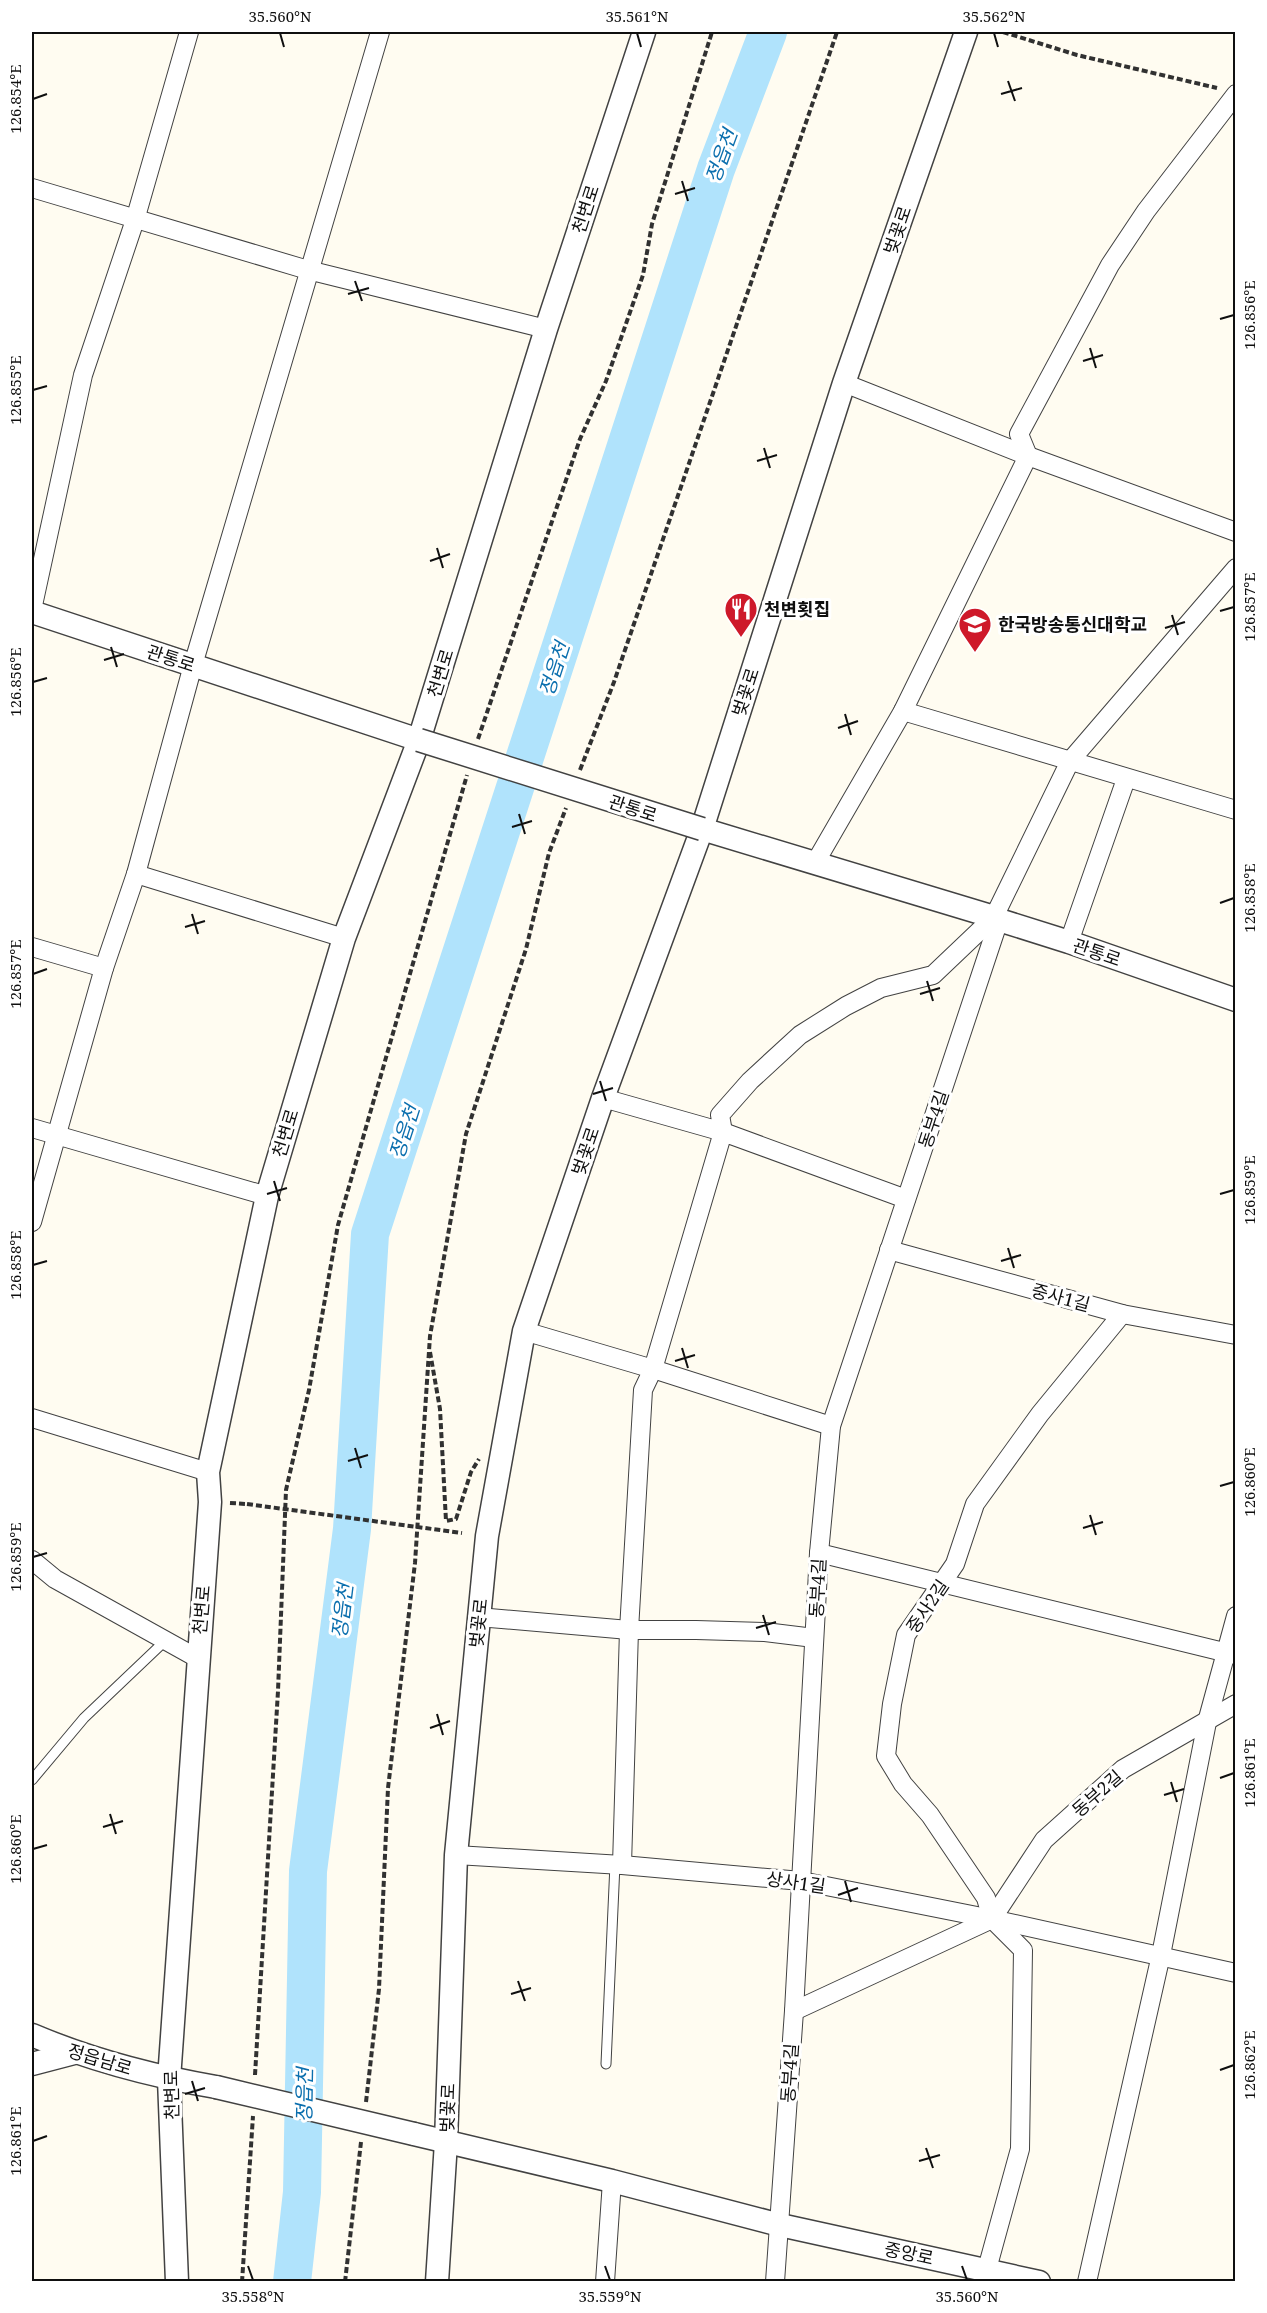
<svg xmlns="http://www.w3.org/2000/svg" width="1267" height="2313" font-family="'Noto Serif','Noto Sans KR',serif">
  <rect width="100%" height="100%" fill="#fffcf1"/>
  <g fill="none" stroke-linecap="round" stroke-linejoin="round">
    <path stroke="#b0e3fc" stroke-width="38" d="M292 2282 302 2192 308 1871 352 1529 370 1234 716 169 768 32"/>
    <defs>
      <g id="service">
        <path d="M32 1780 84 1718 166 1640"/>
        <path d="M606 2064 615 1864"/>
      </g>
      <g id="minor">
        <path d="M32 188 308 270 546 329"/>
        <path d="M844 383 1028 456 1236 532"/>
        <path d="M32 610 83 375 135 220 189 32"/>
        <path d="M903 711 1236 810"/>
        <path d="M815 863 903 711 1028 456 1019 434 1110 265 1146 211 1236 94"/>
        <path d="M136 874 344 938"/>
        <path d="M1069 942 1126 779"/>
        <path d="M32 947 104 968"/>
        <path d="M603 1098 723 1132 720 1115 750 1081 800 1035 846 1006 881 988 933 975 994 917 1070 761 1236 568"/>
        <path d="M32 1128 267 1196"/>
        <path d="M32 1222 104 968 136 874 193 665 380 32"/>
        <path d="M889 1250 1122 1314 1236 1335"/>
        <path d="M524 1331 653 1369 831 1426"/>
        <path d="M32 1418 208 1472"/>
        <path d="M819 1553 1236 1655"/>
        <path d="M32 1560 55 1579 197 1658"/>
        <path d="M478 1617 629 1630H696L765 1632 814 1638"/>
        <path d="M456 1855 622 1865 801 1881 992 1919 1236 1973"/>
        <path d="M622 1865 629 1630 643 1390 653 1369 723 1132 906 1199"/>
        <path d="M992 1919 1044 1840 1123 1769 1236 1704"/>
        <path d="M794 2011 992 1919"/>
        <path d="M987 2269 1020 2149 1023 1950 992 1919 986 1898 930 1815 903 1784 886 1756 892 1704 906 1635 955 1564 975 1504 1040 1414 1122 1314"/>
        <path d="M605 2282 612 2181"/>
        <path d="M775 2282 794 2011 819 1553 831 1426 999 920"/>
        <path d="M1087 2282 1161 1955 1207 1722 1236 1616"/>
      </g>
      <g id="tertiary">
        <path d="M32 612 419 740"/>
        <path d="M702 829 994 917 999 920 1069 942 1236 1000"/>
        <path d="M32 2035C91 2060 152 2076 216 2087"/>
        <path d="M32 2064 74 2053"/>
        <path d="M414 2134 612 2181 780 2225 1039 2282"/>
        <path d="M177 2282 169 2079 210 1502 208 1472 267 1196 344 938 419 740 546 329 644 32"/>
        <path d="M437 2282 446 2142 456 1855 487 1536 524 1331 603 1098 702 829 844 383 966 32"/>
      </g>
    </defs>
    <use href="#service" stroke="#424242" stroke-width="11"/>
    <use href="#minor" stroke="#424242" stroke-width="20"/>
    <use href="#tertiary" stroke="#424242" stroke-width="25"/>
    <g stroke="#313131" stroke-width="4" stroke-dasharray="6 3" stroke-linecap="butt">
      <path d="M1003 32 1077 55 1217 88"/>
      <path d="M478 739 580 439 606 381 643 275 652 224 712 32"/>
      <path d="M580 770 614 682 837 32"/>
      <path d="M430 1352 440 1409 446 1521 456 1519 471 1472 479 1459"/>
      <path d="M230 1503 247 1504"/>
      <path d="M255 2075 278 1691 286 1490 309 1390 338 1225 467 775"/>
      <path d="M366 2102 379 1989 388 1788 415 1563 430 1336 466 1134 526 949 549 853 566 808"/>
      <path d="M242 2282 253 2116"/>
      <path d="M345 2282 361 2142"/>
    </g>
    <use href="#service" stroke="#fff" stroke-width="9"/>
    <use href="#minor" stroke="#fff" stroke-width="18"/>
    <use href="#tertiary" stroke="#fff" stroke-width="22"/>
    <defs>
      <g id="tertiary-bridge">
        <path d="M419 740 702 829"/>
        <path d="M216 2087 414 2134"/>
      </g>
    </defs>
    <use href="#tertiary-bridge" stroke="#424242" stroke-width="25" stroke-linecap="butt"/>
    <path stroke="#313131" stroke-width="4" stroke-dasharray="6 3" stroke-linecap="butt" d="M247 1504 462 1533"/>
    <use href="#tertiary-bridge" stroke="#fff" stroke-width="22"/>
  </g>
  <path fill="none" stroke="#0f0f0f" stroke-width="2" d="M280 33 284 47M637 33 641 47M994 33 998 47M1008 81 1015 101M1001 94 1022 88M33 99 47 94M682 181 688 201M675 194 695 188M355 281 362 301M348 294 369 288M1220 319 1234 315M1090 348 1096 368M1083 361 1103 355M33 390 47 386M764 448 770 468M757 461 777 455M437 548 443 568M430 561 450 554M1220 611 1234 607M1172 615 1178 635M1165 628 1185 622M111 647 117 667M104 660 124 654M33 682 47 678M845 714 851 735M838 728 858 721M519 814 525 834M512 827 532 821M1220 903 1234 898M192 914 198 934M185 927 205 921M33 974 47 969M927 981 933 1001M920 994 940 988M600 1081 606 1101M593 1094 613 1088M274 1181 280 1201M267 1194 287 1188M1220 1194 1234 1190M1008 1248 1014 1268M1001 1261 1021 1255M33 1265 47 1261M682 1348 688 1368M675 1361 695 1355M355 1448 361 1468M348 1461 368 1455M1220 1486 1234 1482M1090 1515 1096 1535M1083 1528 1103 1522M33 1557 47 1553M763 1615 769 1635M756 1628 776 1622M437 1714 443 1735M430 1728 450 1721M1220 1778 1234 1773M1171 1782 1177 1802M1164 1795 1184 1789M110 1814 116 1834M103 1827 123 1821M33 1849 47 1845M845 1881 851 1902M838 1895 858 1888M518 1981 525 2001M511 1994 531 1988M1220 2070 1234 2065M192 2081 198 2101M185 2094 205 2088M33 2141 47 2136M926 2148 933 2168M919 2161 940 2155M248 2266 253 2280M605 2266 610 2280M962 2266 967 2280"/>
  <defs>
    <symbol id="restaurant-pin" viewBox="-11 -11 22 30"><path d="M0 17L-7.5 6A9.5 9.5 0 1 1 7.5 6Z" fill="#ce192a" stroke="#fff"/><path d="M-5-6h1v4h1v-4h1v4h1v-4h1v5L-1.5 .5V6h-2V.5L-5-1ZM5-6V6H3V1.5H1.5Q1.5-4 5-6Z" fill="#fff"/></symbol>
    <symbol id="university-pin" viewBox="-11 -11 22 30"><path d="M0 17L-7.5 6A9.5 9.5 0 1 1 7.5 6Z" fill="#ce192a" stroke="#fff"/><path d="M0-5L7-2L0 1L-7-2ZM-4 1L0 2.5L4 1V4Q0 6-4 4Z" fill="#fff"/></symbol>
  </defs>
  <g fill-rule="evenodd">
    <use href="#restaurant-pin" x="722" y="590" width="38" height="52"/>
    <use href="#university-pin" x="956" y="605" width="38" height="52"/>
  </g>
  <g text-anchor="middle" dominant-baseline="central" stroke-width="6" stroke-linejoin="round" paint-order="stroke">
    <g font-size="18" fill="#0f0f0f" stroke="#fff">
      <text transform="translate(585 209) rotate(-72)">천변로</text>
      <text transform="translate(897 230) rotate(-71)">벚꽃로</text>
      <text transform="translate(171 658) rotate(18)">관통로</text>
      <text transform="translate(440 673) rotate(-73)">천변로</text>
      <text transform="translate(745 692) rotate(-72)">벚꽃로</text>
      <text transform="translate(633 808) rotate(18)">관통로</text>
      <text transform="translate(1097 952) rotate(19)">관통로</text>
      <text transform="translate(933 1119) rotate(-72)">동부4길</text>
      <text transform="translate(285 1133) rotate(-73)">천변로</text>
      <text transform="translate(585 1151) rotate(-71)">벚꽃로</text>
      <text transform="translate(1061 1297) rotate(15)">중사1길</text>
      <text transform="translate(817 1588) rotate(-87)">동부4길</text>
      <text transform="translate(927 1606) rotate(-56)">중사2길</text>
      <text transform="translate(201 1610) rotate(-85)">천변로</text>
      <text transform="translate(478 1623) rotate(-84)">벚꽃로</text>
      <text transform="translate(1097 1793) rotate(-41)">동부2길</text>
      <text transform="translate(796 1882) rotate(8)">상사1길</text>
      <text transform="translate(100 2059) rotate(17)">정읍남로</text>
      <text transform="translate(789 2073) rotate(-86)">동부4길</text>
      <text transform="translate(171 2095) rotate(-91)">천변로</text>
      <text transform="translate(447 2108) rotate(-88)">벚꽃로</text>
      <text transform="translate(909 2253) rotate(12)">중앙로</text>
    </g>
    <g font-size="18" font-weight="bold" fill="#0f0f0f" stroke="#fff" text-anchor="start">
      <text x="764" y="609">천변횟집</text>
      <text x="998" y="624">한국방송통신대학교</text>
    </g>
    <g font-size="20" font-style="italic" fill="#0b6fae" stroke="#fff">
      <text transform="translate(721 156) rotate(-70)">정읍천</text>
      <text transform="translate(554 669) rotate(-72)">정읍천</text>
      <text transform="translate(404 1132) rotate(-72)">정읍천</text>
      <text transform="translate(342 1611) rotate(-83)">정읍천</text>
      <text transform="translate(304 2095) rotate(-89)">정읍천</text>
    </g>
  </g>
  <rect width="1267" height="2313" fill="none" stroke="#ffffff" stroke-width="66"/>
  <rect x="33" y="33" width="1201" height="2247" fill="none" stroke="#0f0f0f" stroke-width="2"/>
  <g font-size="15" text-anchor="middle" fill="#0f0f0f">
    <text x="280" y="22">35.560°N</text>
    <text x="637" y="22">35.561°N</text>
    <text x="994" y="22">35.562°N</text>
    <text transform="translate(16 99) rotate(-90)" y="5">126.854°E</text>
    <text transform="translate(1250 315) rotate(-90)" y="5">126.856°E</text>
    <text transform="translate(16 390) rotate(-90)" y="5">126.855°E</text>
    <text transform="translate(1250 607) rotate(-90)" y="5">126.857°E</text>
    <text transform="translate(16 682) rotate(-90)" y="5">126.856°E</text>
    <text transform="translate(1250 898) rotate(-90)" y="5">126.858°E</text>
    <text transform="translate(16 974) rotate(-90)" y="5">126.857°E</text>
    <text transform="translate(1250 1190) rotate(-90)" y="5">126.859°E</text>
    <text transform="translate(16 1265) rotate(-90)" y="5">126.858°E</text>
    <text transform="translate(1250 1482) rotate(-90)" y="5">126.860°E</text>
    <text transform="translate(16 1557) rotate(-90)" y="5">126.859°E</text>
    <text transform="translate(1250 1773) rotate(-90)" y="5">126.861°E</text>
    <text transform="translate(16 1849) rotate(-90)" y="5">126.860°E</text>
    <text transform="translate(1250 2065) rotate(-90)" y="5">126.862°E</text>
    <text transform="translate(16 2141) rotate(-90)" y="5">126.861°E</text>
    <text x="253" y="2302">35.558°N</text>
    <text x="610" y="2302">35.559°N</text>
    <text x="967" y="2302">35.560°N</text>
  </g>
</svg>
